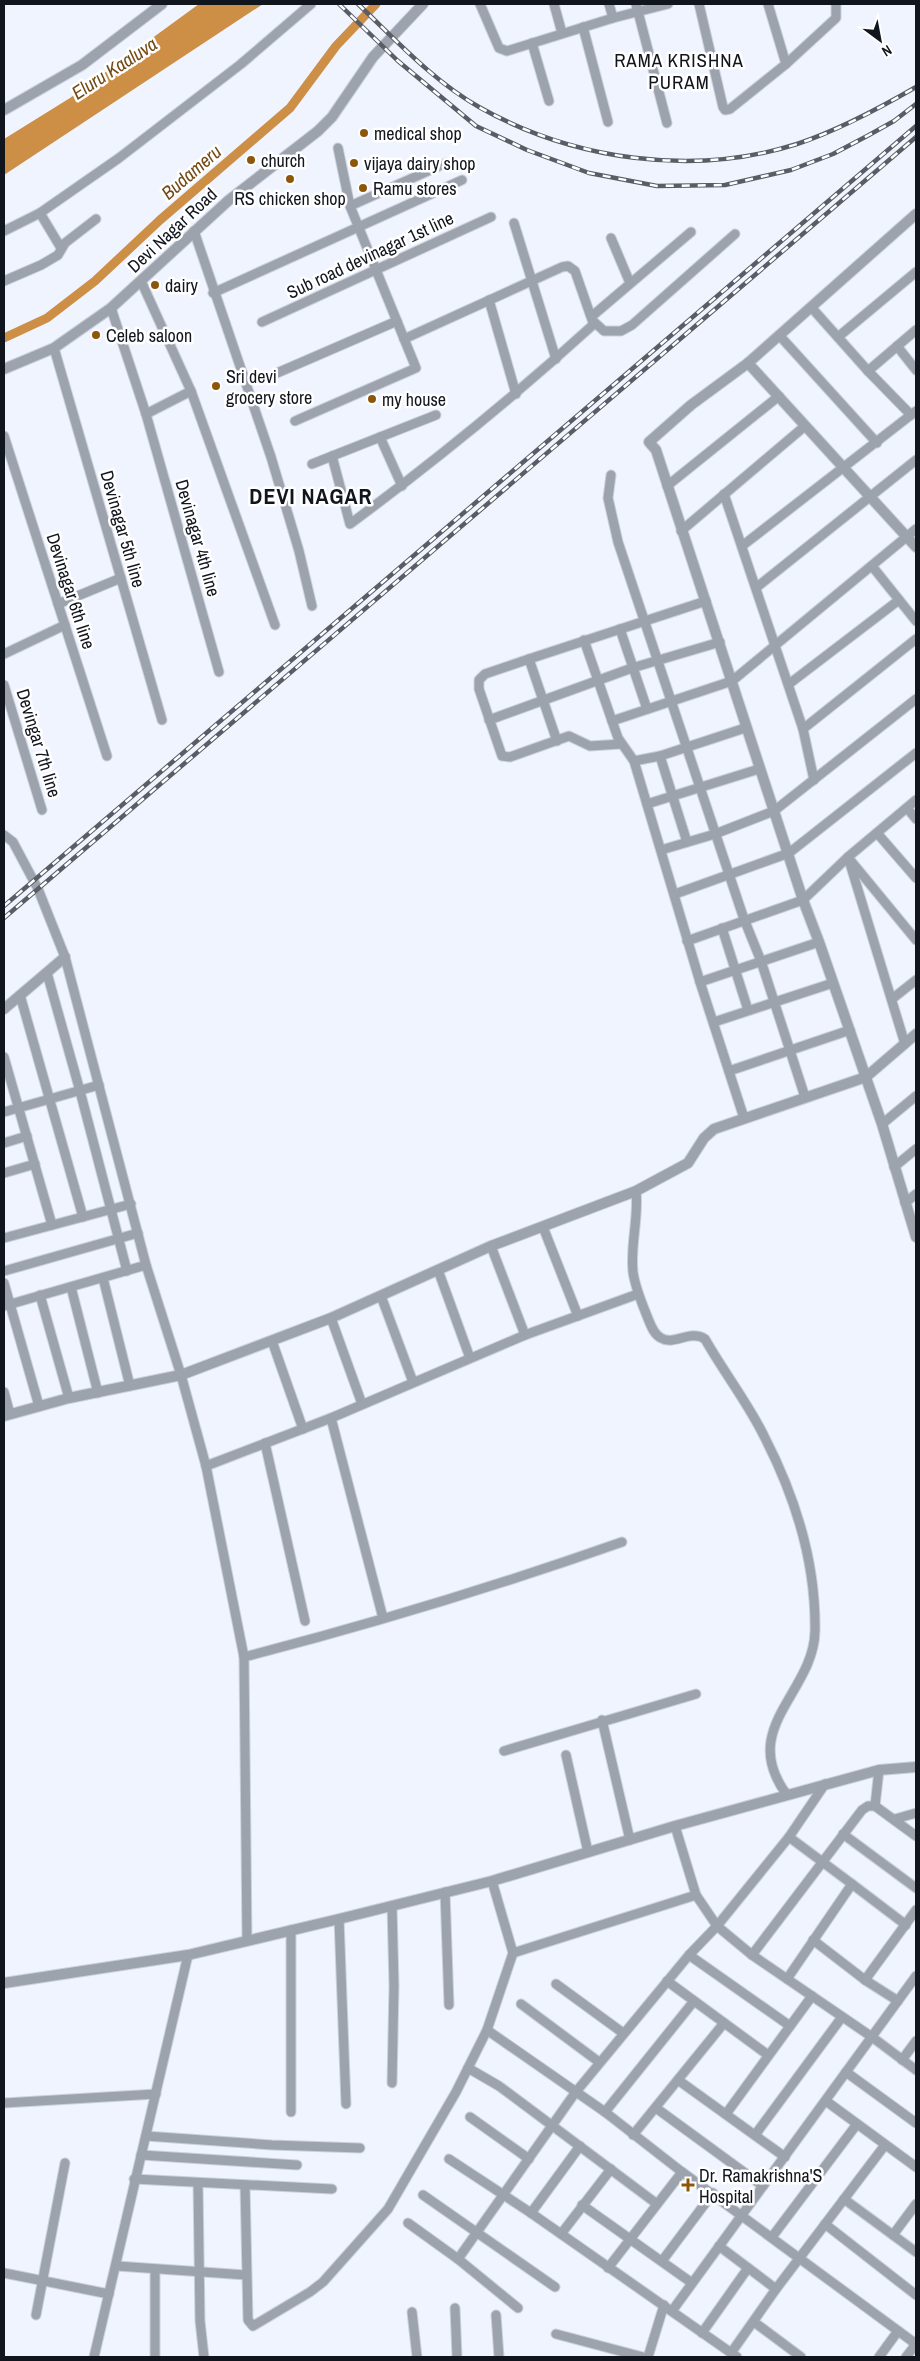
<svg xmlns="http://www.w3.org/2000/svg" width="920" height="2361" font-family="'Archivo Narrow',sans-serif">
  <rect width="100%" height="100%" fill="#eff4ff"/>
  <path fill="#cd8e46" d="M199 4H263L4 175V139L70 98Z"/>
  <g fill="none" stroke-linecap="round" stroke-linejoin="round">
    <path stroke="#cd8e46" stroke-width="9" d="M4 338 47 318 95 281 160 220 290 108 336 46 376 4"/>
    <defs>
      <g id="minor">
        <path d="M480 4 499 48 507 51 613 18 668 4"/>
        <path d="M554 4 562 33"/>
        <path d="M609 4 613 18"/>
        <path d="M636 4 667 123"/>
        <path d="M699 4 723 107 725 110 730 109 786 64 836 18V4"/>
        <path d="M768 4 786 64"/>
        <path d="M583 27 608 122"/>
        <path d="M532 43 549 101"/>
        <path d="M350 206 446 163"/>
        <path d="M40 213 61 248"/>
        <path d="M514 223 556 359"/>
        <path d="M4 231 40 213 119 158 241 64 311 4"/>
        <path d="M194 231 271 457 299 551 312 606"/>
        <path d="M611 238 630 283"/>
        <path d="M4 281 41 265 58 255 65 243 96 219"/>
        <path d="M141 281 191 391 275 625"/>
        <path d="M213 293 462 180"/>
        <path d="M489 300 516 394"/>
        <path d="M811 307 868 371 916 330"/>
        <path d="M111 308 146 414 191 391"/>
        <path d="M592 320 604 331H621L632 325 735 234"/>
        <path d="M262 322 491 217"/>
        <path d="M779 335 877 443"/>
        <path d="M838 337 916 272"/>
        <path d="M404 339 562 267 568 266 575 271 591 317 691 232"/>
        <path d="M897 346 916 370"/>
        <path d="M54 348 162 720"/>
        <path d="M868 371 911 415"/>
        <path d="M277 373 397 321"/>
        <path d="M146 414 219 672"/>
        <path d="M295 421 416 368 350 206 338 148"/>
        <path d="M4 436 107 756"/>
        <path d="M380 437 402 486"/>
        <path d="M332 456 350 524C435 461 516 395 594 324"/>
        <path d="M312 464 436 415"/>
        <path d="M611 475 608 498 618 542 744 919 761 961 805 1097"/>
        <path d="M667 486 779 396"/>
        <path d="M724 494 803 729"/>
        <path d="M681 531 805 426"/>
        <path d="M742 546 916 411"/>
        <path d="M872 566 916 621"/>
        <path d="M757 587 916 460"/>
        <path d="M58 604 121 578"/>
        <path d="M620 629 647 709"/>
        <path d="M584 640 618 738 634 761 700 982 744 1118"/>
        <path d="M4 654 65 625"/>
        <path d="M529 659 557 741"/>
        <path d="M789 684 899 600"/>
        <path d="M4 685 42 810"/>
        <path d="M489 720 632 668 720 642"/>
        <path d="M612 721 732 681 916 529"/>
        <path d="M621 744 590 746 569 736 510 757 502 756 479 689V680L485 674 529 659 706 601"/>
        <path d="M660 756 687 842"/>
        <path d="M634 761 660 756 745 728"/>
        <path d="M814 780 803 729 916 639"/>
        <path d="M647 804 759 769"/>
        <path d="M907 808 916 819"/>
        <path d="M877 833 916 878"/>
        <path d="M4 835 13 842 38 889 65 957 146 1265 181 1375 206 1466 244 1657 247 1940"/>
        <path d="M661 850 715 834 774 811 916 699"/>
        <path d="M848 857 905 1044"/>
        <path d="M851 861 916 940"/>
        <path d="M675 894 789 853 916 753"/>
        <path d="M722 928 748 1010"/>
        <path d="M687 941 803 900 848 857 916 800"/>
        <path d="M47 973 80 1091 127 1271"/>
        <path d="M700 982 819 942"/>
        <path d="M20 995 83 1217"/>
        <path d="M892 999 916 980"/>
        <path d="M714 1022 833 983"/>
        <path d="M4 1057 52 1225"/>
        <path d="M729 1071 850 1030"/>
        <path d="M4 1112 99 1085"/>
        <path d="M882 1124 916 1096"/>
        <path d="M4 1143 27 1136"/>
        <path d="M894 1167 916 1149"/>
        <path d="M4 1173 35 1164"/>
        <path d="M636 1191C639 1218 630 1245 633 1272 635 1287 641 1301 647 1316 650 1323 653 1334 661 1338 674 1346 690 1329 705 1339 723 1371 748 1403 764 1436 795 1496 816 1563 815 1631 814 1693 737 1728 787 1795"/>
        <path d="M905 1203 916 1194"/>
        <path d="M543 1227 578 1316"/>
        <path d="M4 1238 131 1204"/>
        <path d="M491 1246 525 1335"/>
        <path d="M438 1270 470 1358"/>
        <path d="M4 1271 138 1233"/>
        <path d="M103 1278 130 1386"/>
        <path d="M4 1283 39 1406"/>
        <path d="M71 1287 98 1393"/>
        <path d="M40 1295 69 1398"/>
        <path d="M381 1296 413 1382"/>
        <path d="M4 1306 146 1265"/>
        <path d="M331 1318 362 1404"/>
        <path d="M272 1341 303 1429"/>
        <path d="M4 1392 10 1414"/>
        <path d="M331 1418 383 1618"/>
        <path d="M265 1443 305 1621"/>
        <path d="M206 1466 331 1418 525 1335 638 1294"/>
        <path d="M244 1657C372 1624 497 1586 622 1542"/>
        <path d="M602 1720 630 1840"/>
        <path d="M504 1751 696 1694"/>
        <path d="M566 1755 588 1852"/>
        <path d="M875 1806 879 1770"/>
        <path d="M895 1819 916 1813"/>
        <path d="M675 1826 696 1895 717 1926 752 1955 872 2037 916 2070"/>
        <path d="M843 1834 916 1888"/>
        <path d="M852 1884 906 1925"/>
        <path d="M445 1892 449 2005"/>
        <path d="M339 1919 346 2104"/>
        <path d="M291 1930V2112"/>
        <path d="M813 1940 865 1980 898 2001"/>
        <path d="M513 1953 696 1895"/>
        <path d="M689 1955 790 2026"/>
        <path d="M752 1955 862 1810 868 1806H875L916 1836"/>
        <path d="M787 1979 852 1884 789 1837"/>
        <path d="M865 1980 916 1910"/>
        <path d="M667 1981 768 2055"/>
        <path d="M556 1984 623 2033"/>
        <path d="M521 2004 599 2062"/>
        <path d="M487 2030 605 2112 682 2172 916 2344"/>
        <path d="M902 2060 916 2041"/>
        <path d="M468 2068 499 2086 657 2204"/>
        <path d="M846 2072 916 2123"/>
        <path d="M678 2080 785 2157"/>
        <path d="M392 2083 394 1986 392 1906"/>
        <path d="M826 2101 916 2167"/>
        <path d="M4 2103 156 2094"/>
        <path d="M656 2108 763 2186"/>
        <path d="M605 2112 694 2001"/>
        <path d="M726 2114 812 1996"/>
        <path d="M470 2117 529 2159"/>
        <path d="M633 2135 724 2023"/>
        <path d="M755 2135 842 2017"/>
        <path d="M146 2136 272 2145 360 2148"/>
        <path d="M141 2155 297 2165"/>
        <path d="M449 2159 531 2213 737 2357"/>
        <path d="M134 2179 332 2189"/>
        <path d="M198 2183 200 2321 204 2357"/>
        <path d="M245 2185 248 2320 253 2326 310 2292 323 2282 388 2209 456 2092 487 2030 513 1953 492 1881"/>
        <path d="M423 2195 555 2287"/>
        <path d="M844 2199 916 2252"/>
        <path d="M582 2205 692 2283"/>
        <path d="M531 2213 580 2146"/>
        <path d="M408 2223 458 2259 518 2308"/>
        <path d="M825 2224 916 2295"/>
        <path d="M561 2234 611 2169"/>
        <path d="M893 2235 916 2204"/>
        <path d="M772 2237 857 2124"/>
        <path d="M719 2246 776 2289"/>
        <path d="M458 2259 575 2093 689 1955 717 1926 789 1837 825 1784"/>
        <path d="M662 2261 713 2193"/>
        <path d="M117 2266 246 2275"/>
        <path d="M608 2268 682 2172"/>
        <path d="M155 2270V2357"/>
        <path d="M4 2273 109 2294"/>
        <path d="M455 2308 457 2357"/>
        <path d="M672 2311 916 1976"/>
        <path d="M412 2312 417 2357"/>
        <path d="M36 2315 65 2163"/>
        <path d="M496 2315 499 2357"/>
        <path d="M754 2322 801 2357"/>
        <path d="M702 2333 748 2268"/>
        <path d="M556 2334 643 2357"/>
        <path d="M731 2353 776 2289 885 2145"/>
        <path d="M94 2357 188 1955"/>
        <path d="M648 2357 664 2305"/>
        <path d="M879 2357 898 2331"/>
        <path d="M906 2357 916 2344"/>
      </g>
      <g id="tertiary">
        <path d="M4 110 82 65 162 4"/>
        <path d="M916 214 748 363 691 405 649 442 656 450 803 900 819 942 882 1124 916 1237"/>
        <path d="M748 363 916 547"/>
        <path d="M4 369 54 348 111 308 229 200 318 131 332 117 373 57 423 4"/>
        <path d="M4 1009 65 957"/>
        <path d="M4 1416 69 1398 181 1375 331 1318 491 1246 636 1191 688 1163 704 1138 714 1129 866 1077 916 1034"/>
        <path d="M4 1983 188 1955 339 1919 492 1881 675 1826 879 1770 916 1767"/>
      </g>
    </defs>
    <use href="#minor" stroke="#cbd0db" stroke-width="11"/>
    <use href="#tertiary" stroke="#cbd0db" stroke-width="12"/>
    <use href="#minor" stroke="#9da3ad" stroke-width="9"/>
    <use href="#tertiary" stroke="#9da3ad" stroke-width="10"/>
    <defs>
      <g id="rail">
        <path d="M339 4 398 61 476 126 527 150 589 173 657 186 725 185 791 170 833 154 869 135 894 121 916 104"/>
        <path d="M358 4C396 40 433 81 479 107 573 160 693 177 797 144 839 130 878 109 916 87"/>
        <path d="M4 906 916 126"/>
        <path d="M4 918 916 137"/>
      </g>
    </defs>
    <use href="#rail" stroke="#595d66" stroke-width="4.5"/>
    <use href="#rail" stroke="#fff" stroke-width="2.5" stroke-dasharray="8" stroke-linecap="butt"/>
  </g>
  <g fill="#8c5708" stroke="#fff" stroke-width="2">
    <circle cx="364" cy="133" r="5"/>
    <circle cx="251" cy="160" r="5"/>
    <circle cx="354" cy="163" r="5"/>
    <circle cx="290" cy="179" r="5"/>
    <circle cx="363" cy="188" r="5"/>
    <circle cx="155" cy="285" r="5"/>
    <circle cx="96" cy="335" r="5"/>
    <circle cx="216" cy="386" r="5"/>
    <circle cx="372" cy="399" r="5"/>
    <path d="M685.5 2177.5h5v5h5v5h-5v5h-5v-5h-5v-5h5z"/>
  </g>
  <g text-anchor="middle" dominant-baseline="central" stroke-width="5" stroke-linejoin="round" paint-order="stroke">
    <g font-size="18" fill="#11151d" stroke="#fff" text-anchor="start">
      <text x="374" y="133">medical shop</text>
      <text x="261" y="160">church</text>
      <text x="364" y="163">vijaya dairy shop</text>
      <text x="373" y="188">Ramu stores</text>
      <text x="290" y="198" text-anchor="middle">RS chicken shop</text>
      <text x="165" y="285">dairy</text>
      <text x="106" y="335">Celeb saloon</text>
      <text x="226" y="376">Sri devi<tspan x="226" dy="21">grocery store</tspan></text>
      <text x="382" y="399">my house</text>
      <text x="699" y="2175">Dr. Ramakrishna'S<tspan x="699" dy="21">Hospital</tspan></text>
    </g>
    <g font-size="18" fill="#11151d" stroke="#fff">
      <text transform="translate(172 230) rotate(-43)">Devi Nagar Road</text>
      <text transform="translate(370 255) rotate(-25)">Sub road devinagar 1st line</text>
      <text transform="translate(123 529) rotate(74)">Devinagar 5th line</text>
      <text transform="translate(198 538) rotate(74)">Devinagar 4th line</text>
      <text transform="translate(71 591) rotate(72)">Devinagar 6th line</text>
      <text transform="translate(39 743) rotate(73)">Devingar 7th line</text>
    </g>
    <g font-size="19" letter-spacing="1" fill="#11151d" stroke="#fff">
      <text x="679" y="60">RAMA KRISHNA<tspan x="679" dy="22">PURAM</tspan></text>
    </g>
    <g font-size="19" font-style="italic" fill="#744a14" stroke="#fff">
      <text transform="translate(114 68) rotate(-33)">Eluru Kaaluva</text>
      <text transform="translate(191 172) rotate(-41)">Budameru</text>
    </g>
    <g font-size="22" font-weight="bold" letter-spacing="1" fill="#11151d" stroke="#fff">
      <text x="311" y="496">DEVI NAGAR</text>
    </g>
  </g>
  <rect width="920" height="2361" fill="none" stroke="#11151d" stroke-width="10"/>
  <g transform="translate(880 40) rotate(148)" stroke="#ffffff" stroke-width="4" paint-order="stroke">
  <path d="M0-4L9 19L0 12L-9 19Z" fill="#11151d"/>
  <text y="-8" font-size="14" font-weight="bold" text-anchor="middle" fill="#11151d">N</text>
  </g>
</svg>
